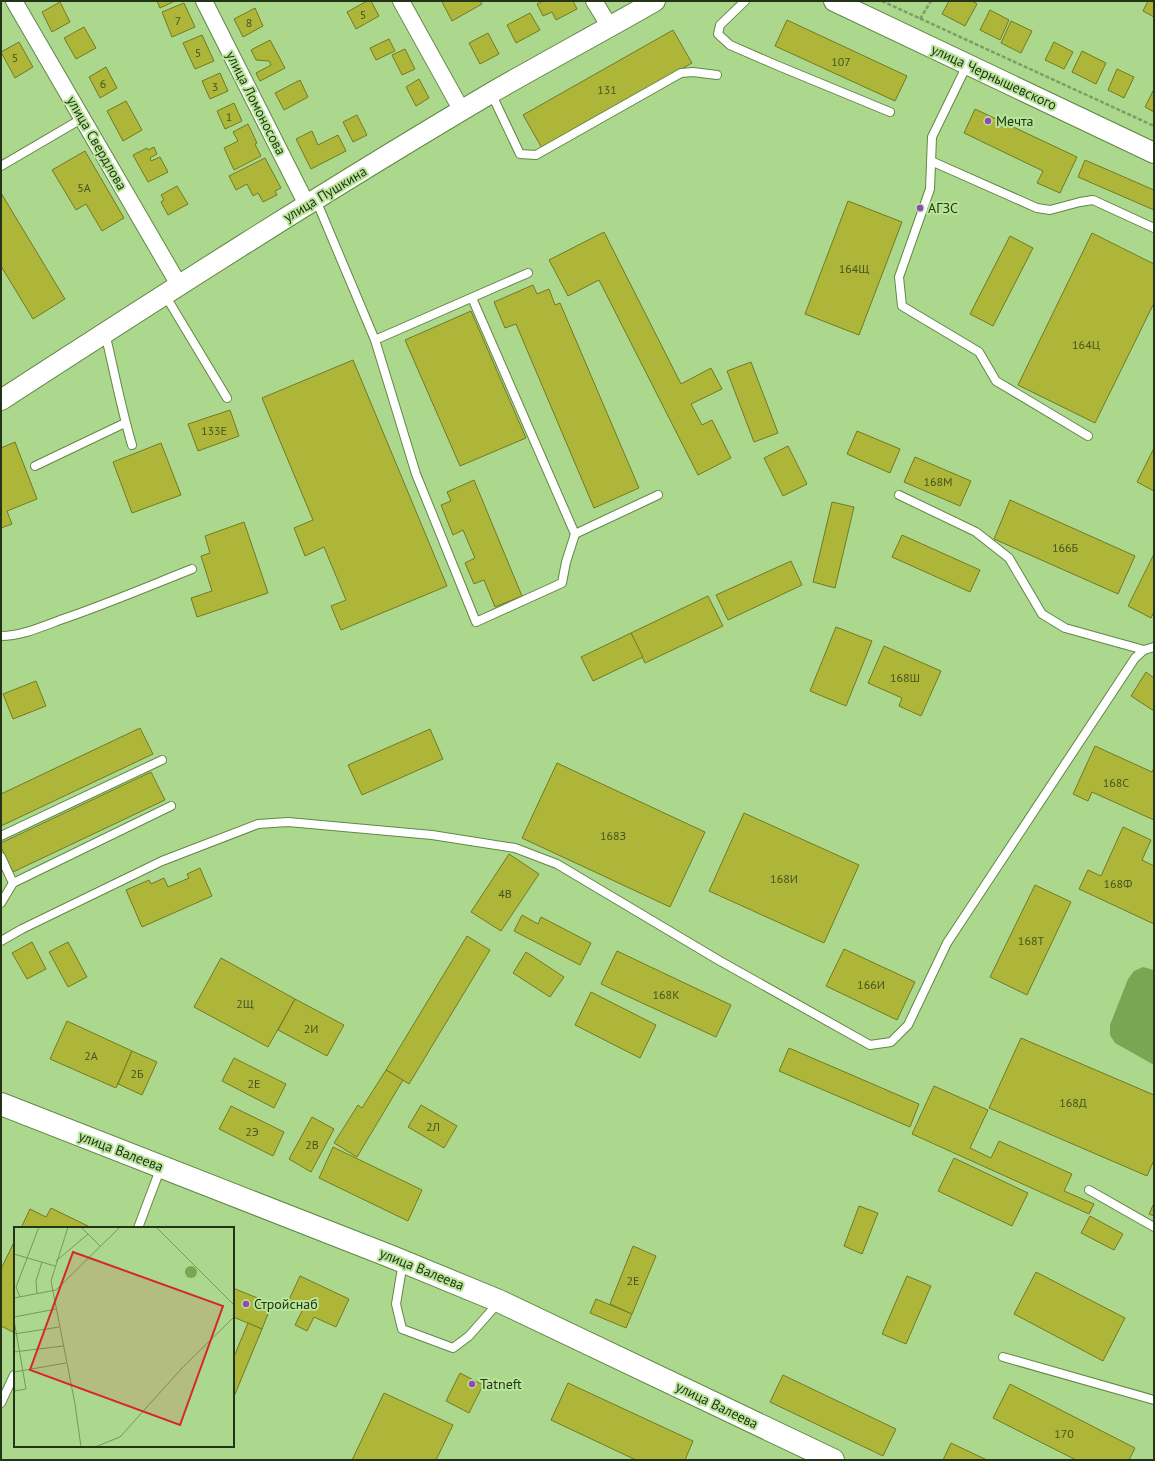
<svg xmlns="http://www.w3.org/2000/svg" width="1155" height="1461" font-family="'PT Sans',sans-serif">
  <rect width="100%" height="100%" fill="#acd88e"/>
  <path fill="#78a754" d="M1143 967 1154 970V1065L1115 1043 1110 1035V1025L1128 979 1134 971Z"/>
  <g fill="#adb639" stroke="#737923">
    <path d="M157 1H175L160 8Z"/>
    <path d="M367 1H371L379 16 356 29 347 12Z"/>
    <path d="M443 1H480L482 4 452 21 442 2Z"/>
    <path d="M543 1H573L577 9 556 20 552 12 543 16 537 4Z"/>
    <path d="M949 1H972L977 4 965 26 942 14Z"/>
    <path d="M1148 1H1154V17L1143 11Z"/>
    <path d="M60 2 70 22 52 32 42 12Z"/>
    <path d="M184 3 195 27 172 37 162 12Z"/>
    <path d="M255 8 263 26 243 37 234 19Z"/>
    <path d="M990 10 1009 20 1000 40 980 30Z"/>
    <path d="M530 13 540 30 516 43 507 25Z"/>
    <path d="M787 20 907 76 895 101 775 46Z"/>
    <path d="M1011 21 1032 31 1021 53 1001 43Z"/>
    <path d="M84 27 96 48 76 59 64 38Z"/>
    <path d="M673 30 692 63 542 148 523 115Z"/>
    <path d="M488 33 499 54 480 64 469 43Z"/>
    <path d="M202 35 214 61 195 69 183 43Z"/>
    <path d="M389 39 395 51 376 60 370 48Z"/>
    <path d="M270 40 285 68 260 81 256 73 271 65 269 61 256 60 251 50Z"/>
    <path d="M19 42 33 67 15 78 1 52Z"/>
    <path d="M1054 42 1073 52 1064 69 1045 60Z"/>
    <path d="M405 49 415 69 402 75 392 55Z"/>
    <path d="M1082 51 1106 63 1096 84 1072 72Z"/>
    <path d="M106 67 117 88 100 98 89 77Z"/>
    <path d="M1117 69 1134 77 1124 98 1108 90Z"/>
    <path d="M220 73 228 91 210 99 202 81Z"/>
    <path d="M419 79 429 98 416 106 406 87Z"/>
    <path d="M300 80 308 97 284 110 275 93Z"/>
    <path d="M1154 89V112L1145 107Z"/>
    <path d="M126 101 142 130 123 141 107 111Z"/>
    <path d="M234 103 242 121 225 129 217 111Z"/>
    <path d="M975 109 1077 157 1060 193 1037 183 1043 171 964 133Z"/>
    <path d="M357 115 367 135 353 142 343 122Z"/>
    <path d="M248 124 257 143 255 144 261 156 234 170 224 148 238 141 233 132Z"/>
    <path d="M312 131 318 145 338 135 346 151 311 169 296 139Z"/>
    <path d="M154 147 157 154 150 158 151 161 160 157 168 172 148 182 133 155 147 148 148 150Z"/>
    <path d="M85 151 124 218 102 231 86 204 76 210 52 170Z"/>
    <path d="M265 158 281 188 275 191 277 195 263 202 258 193 253 196 247 184 236 190 229 176Z"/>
    <path d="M1085 160 1154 190V210L1078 177Z"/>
    <path d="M177 186 188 204 168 215 161 202 164 200 161 195Z"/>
    <path d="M1 193 65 299 33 319 1 266Z"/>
    <path d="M848 201 902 222 859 335 805 314Z"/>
    <path d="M604 232 681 384 711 368 722 389 691 404 702 425 712 420 731 458 698 475 599 280 568 296 549 260Z"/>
    <path d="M1092 233 1154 264V303L1095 423 1018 385Z"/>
    <path d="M1010 236 1033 248 993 326 970 314Z"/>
    <path d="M533 285 537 294 549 289 555 305 560 303 639 488 594 508 516 324 505 328 494 302Z"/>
    <path d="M471 311 526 438 460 466 405 340Z"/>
    <path d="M353 360 447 586 341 630 331 606 346 600 324 547 305 556 294 528 313 520 262 398Z"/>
    <path d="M751 362 778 433 754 442 727 371Z"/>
    <path d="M230 410 239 436 198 451 188 424Z"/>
    <path d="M857 431 900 449 890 473 847 454Z"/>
    <path d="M15 442 37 499 7 511 12 524 1 528V448Z"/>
    <path d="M161 443 181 495 132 513 113 462Z"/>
    <path d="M788 446 807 484 783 496 764 458Z"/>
    <path d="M1154 448V491L1137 482Z"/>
    <path d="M915 457 971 481 960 506 904 482Z"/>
    <path d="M474 480 522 596 495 607 484 580 474 584 465 563 475 558 463 530 453 535 441 505 451 501 447 492Z"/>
    <path d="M1010 500 1135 556 1118 594 994 539Z"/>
    <path d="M832 502 854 507 835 588 813 582Z"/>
    <path d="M244 522 268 593 197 617 191 598 212 591 201 556 210 553 205 536Z"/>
    <path d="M902 535 980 570 970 592 892 557Z"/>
    <path d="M1154 554V612L1151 618 1128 606Z"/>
    <path d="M791 561 802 585 728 620 716 595Z"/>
    <path d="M708 596 723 626 645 663 631 633Z"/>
    <path d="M836 627 872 641 846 706 810 691Z"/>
    <path d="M631 633 643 657 593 681 581 657Z"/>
    <path d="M884 646 941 671 921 716 899 706 902 698 868 683Z"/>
    <path d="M1146 672 1154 678V711L1131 696Z"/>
    <path d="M36 681 46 706 13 719 3 694Z"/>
    <path d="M140 728 153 754 1 826V794Z"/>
    <path d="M430 729 443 759 362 795 348 765Z"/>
    <path d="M1095 746 1152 772 1154 768V820L1092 792 1088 801 1073 794Z"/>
    <path d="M557 763 705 832 670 907 522 838Z"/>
    <path d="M151 772 165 800 13 872 1 847V843Z"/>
    <path d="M744 813 859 865 824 943 709 891Z"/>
    <path d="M1123 827 1151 840 1142 860 1154 866V924L1079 889 1088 870 1101 876Z"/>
    <path d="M509 854 539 874 501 931 471 912Z"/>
    <path d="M200 868 212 896 142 927 126 890 149 880 151 884 164 878 168 887 189 878 187 874Z"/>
    <path d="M1035 885 1071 902 1027 995 990 977Z"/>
    <path d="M522 915 538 924 541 917 591 943 580 965 514 931Z"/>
    <path d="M467 936 490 950 409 1084 386 1070Z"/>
    <path d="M32 942 46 969 27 979 12 953Z"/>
    <path d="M68 942 87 977 68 987 49 952Z"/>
    <path d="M844 949 915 982 897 1020 826 986Z"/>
    <path d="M617 951 731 1005 716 1037 601 984Z"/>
    <path d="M526 952 564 977 550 997 513 973Z"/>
    <path d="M221 958 295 999 268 1047 194 1007Z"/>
    <path d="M591 992 656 1025 640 1058 575 1025Z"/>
    <path d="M295 999 344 1025 327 1056 278 1030Z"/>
    <path d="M67 1021 132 1051 116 1088 50 1059Z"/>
    <path d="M1021 1038 1154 1095V1160L1147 1176 989 1108Z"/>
    <path d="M789 1048 919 1104 910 1127 779 1071Z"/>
    <path d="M132 1051 157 1062 142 1095 118 1084Z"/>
    <path d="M234 1058 286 1084 274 1108 222 1081Z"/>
    <path d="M386 1070 403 1080 357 1157 334 1143 358 1105 362 1108Z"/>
    <path d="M934 1086 988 1110 970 1148 991 1158 999 1141 1072 1174 1064 1191 1094 1204 1089 1214 912 1134Z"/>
    <path d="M421 1105 457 1126 444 1148 408 1127Z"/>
    <path d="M231 1106 284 1132 273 1156 219 1129Z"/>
    <path d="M312 1117 334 1129 311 1172 289 1159Z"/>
    <path d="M333 1147 422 1190 408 1221 319 1178Z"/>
    <path d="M954 1158 1028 1193 1012 1226 938 1191Z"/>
    <path d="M1154 1203V1216L1149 1214Z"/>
    <path d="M859 1206 878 1213 862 1254 844 1246Z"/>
    <path d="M51 1208 92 1228H21L30 1209 46 1217Z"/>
    <path d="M1090 1216 1123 1234 1114 1250 1081 1233Z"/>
    <path d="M15 1240V1333L1 1326V1269Z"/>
    <path d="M633 1246 656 1256 632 1314 610 1304Z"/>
    <path d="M1036 1272 1125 1318 1103 1361 1014 1314Z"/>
    <path d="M300 1276 349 1299 336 1327 314 1317 307 1331 295 1325 302 1311 287 1304Z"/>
    <path d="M907 1276 931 1286 906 1344 882 1334Z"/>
    <path d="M233 1288 272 1304 262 1329 233 1317Z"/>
    <path d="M596 1299 632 1314 626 1328 590 1313Z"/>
    <path d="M248 1323 262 1329 233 1399V1359Z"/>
    <path d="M460 1373 483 1385 469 1413 446 1401Z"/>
    <path d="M783 1375 896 1429 883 1456 770 1402Z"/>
    <path d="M568 1383 693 1441 685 1460H636L551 1420Z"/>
    <path d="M1010 1384 1135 1448 1129 1460H1076L993 1418Z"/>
    <path d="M384 1393 453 1425 436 1460H352Z"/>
    <path d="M951 1443 987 1460H943Z"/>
  </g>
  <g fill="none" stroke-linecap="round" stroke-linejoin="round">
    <defs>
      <g id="service">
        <path d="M745 1 720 25 718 34 730 45 776 65 890 112"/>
        <path d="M967 65 932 137 930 189 899 277 902 306 979 352 996 381 1088 436"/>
        <path d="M491 93 520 154 536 155 681 73 693 72 717 75"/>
        <path d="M931 161 1037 208 1050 210 1080 202 1093 200 1154 228"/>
        <path d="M1 166 83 118"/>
        <path d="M316 200 375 340 416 474 476 622 562 583 566 562 575 534 658 495"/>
        <path d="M165 295 227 398"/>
        <path d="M472 298 575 534"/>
        <path d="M105 333C114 370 121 408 132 445"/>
        <path d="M375 340 528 273"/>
        <path d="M35 466 125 423"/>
        <path d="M899 495 976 532 1009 558 1042 614 1065 628 1144 650"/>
        <path d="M1 636C22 636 43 626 63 619 107 604 149 586 192 569"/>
        <path d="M1 836 162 760"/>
        <path d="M1 857 13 883"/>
        <path d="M1 903 13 883 171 806"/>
        <path d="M1 941 22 929 162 861 258 824 288 822 432 835 515 848 557 864 720 961 870 1045 891 1042 908 1025 947 943 1135 658 1144 650 1154 647"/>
        <path d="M1089 1190 1154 1227"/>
        <path d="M138 1228 161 1167"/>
        <path d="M403 1262 396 1304 402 1329 453 1348 469 1336 499 1302"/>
        <path d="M1003 1357 1154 1400"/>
        <path d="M1 1403 14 1375H15"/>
      </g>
      <g id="minor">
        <path d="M14 1 179 285"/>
        <path d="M204 1 307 205"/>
        <path d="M401 1 462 111"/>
        <path d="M594 1 610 27"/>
      </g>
      <g id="tertiary">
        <path d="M834 1 1154 153"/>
        <path d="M1 400C163 295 325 191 491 93 545 62 601 32 655 1"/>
      </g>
      <path id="secondary" d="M1 1104 392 1257 499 1301 833 1460"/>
    </defs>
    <use href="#service" stroke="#618843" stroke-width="10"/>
    <use href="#minor" stroke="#618843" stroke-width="18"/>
    <use href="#tertiary" stroke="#618843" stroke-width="22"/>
    <use href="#secondary" stroke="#618843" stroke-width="24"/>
    <g stroke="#7b9e63" stroke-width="2.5" stroke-dasharray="4 2" stroke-linecap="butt">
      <path d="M882 1 1154 126"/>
      <path d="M920 19 931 1"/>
    </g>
    <use href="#service" stroke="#fff" stroke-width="8"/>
    <use href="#minor" stroke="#fff" stroke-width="16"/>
    <use href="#tertiary" stroke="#fff" stroke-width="20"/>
    <use href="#secondary" stroke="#fff" stroke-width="22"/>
  </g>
  <g fill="#9447b8" stroke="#b9e59b" stroke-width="1.5">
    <circle cx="988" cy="121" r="4"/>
    <circle cx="920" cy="208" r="4"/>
    <circle cx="246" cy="1304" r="4"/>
    <circle cx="472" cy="1384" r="4"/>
  </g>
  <g text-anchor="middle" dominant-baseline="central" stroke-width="4" stroke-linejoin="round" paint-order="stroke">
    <g font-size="12" fill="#465520">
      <text x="363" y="14">5</text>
      <text x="178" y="20">7</text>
      <text x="249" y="22">8</text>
      <text x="198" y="52">5</text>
      <text x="15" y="57">5</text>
      <text x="841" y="61">107</text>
      <text x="103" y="83">6</text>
      <text x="215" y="86">3</text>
      <text x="607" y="89">131</text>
      <text x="229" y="116">1</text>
      <text x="84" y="187">5А</text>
      <text x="854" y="268">164Щ</text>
      <text x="1086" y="344">164Ц</text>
      <text x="214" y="430">133Е</text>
      <text x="938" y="481">168М</text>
      <text x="1065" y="547">166Б</text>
      <text x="905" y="677">168Ш</text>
      <text x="1116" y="782">168С</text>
      <text x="613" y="835">168З</text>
      <text x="784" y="878">168И</text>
      <text x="1118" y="883">168Ф</text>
      <text x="505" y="893">4В</text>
      <text x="1031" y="940">168Т</text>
      <text x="871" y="984">166И</text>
      <text x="666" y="994">168К</text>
      <text x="245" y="1003">2Щ</text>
      <text x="311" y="1028">2И</text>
      <text x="91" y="1055">2А</text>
      <text x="137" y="1073">2Б</text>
      <text x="254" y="1083">2Е</text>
      <text x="1073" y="1102">168Д</text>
      <text x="433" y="1126">2Л</text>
      <text x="252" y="1131">2Э</text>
      <text x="312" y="1144">2В</text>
      <text x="633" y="1280">2Е</text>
      <text x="1064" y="1433">170</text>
    </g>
    <g font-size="14" fill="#243517" stroke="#b9e59b">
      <text transform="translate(994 77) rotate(25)">улица Чернышевского</text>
      <text transform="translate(256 103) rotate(63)">улица Ломоносова</text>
      <text transform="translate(97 143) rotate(60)">улица Свердлова</text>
      <text transform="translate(325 194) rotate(-31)">улица Пушкина</text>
      <text transform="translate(121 1151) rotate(21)">улица Валеева</text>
      <text transform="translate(422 1269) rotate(22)">улица Валеева</text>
      <text transform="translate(717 1405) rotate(26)">улица Валеева</text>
    </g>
    <g font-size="14" fill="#243517" stroke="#b9e59b" text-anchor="start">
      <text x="996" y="121">Мечта</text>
      <text x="928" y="208">АГЗС</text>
      <text x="254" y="1304">Стройснаб</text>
      <text x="480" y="1384">Tatneft</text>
    </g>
  </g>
  <g transform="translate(14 1227)">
    <rect width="220" height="220" fill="#acd88e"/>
    <path d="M171 45a6 6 0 1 1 12 0a6 6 0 1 1-12 0Z" fill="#78a754"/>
    <path fill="none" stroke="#76975e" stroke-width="1" d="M54 0 37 54 61 177 67 220M67 0 86 19M142 0 220 78M0 27 41 39M42 34 74 7M23 67 22 54 28 35M6 70 2 60 25 0M0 71 42 63 106 0M0 90 42 82M0 93 12 162 0 164M0 107 45 100M0 125 49 119M0 145 52 136M81 220 106 210 168 141 220 90"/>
    <path fill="#d62828" fill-opacity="0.15" stroke="#d62828" stroke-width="2" d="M59 25 209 79 166 198 16 143Z"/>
    <rect width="220" height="220" fill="none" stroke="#243517" stroke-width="2"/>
  </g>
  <rect width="1155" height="1461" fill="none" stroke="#243517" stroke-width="4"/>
</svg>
